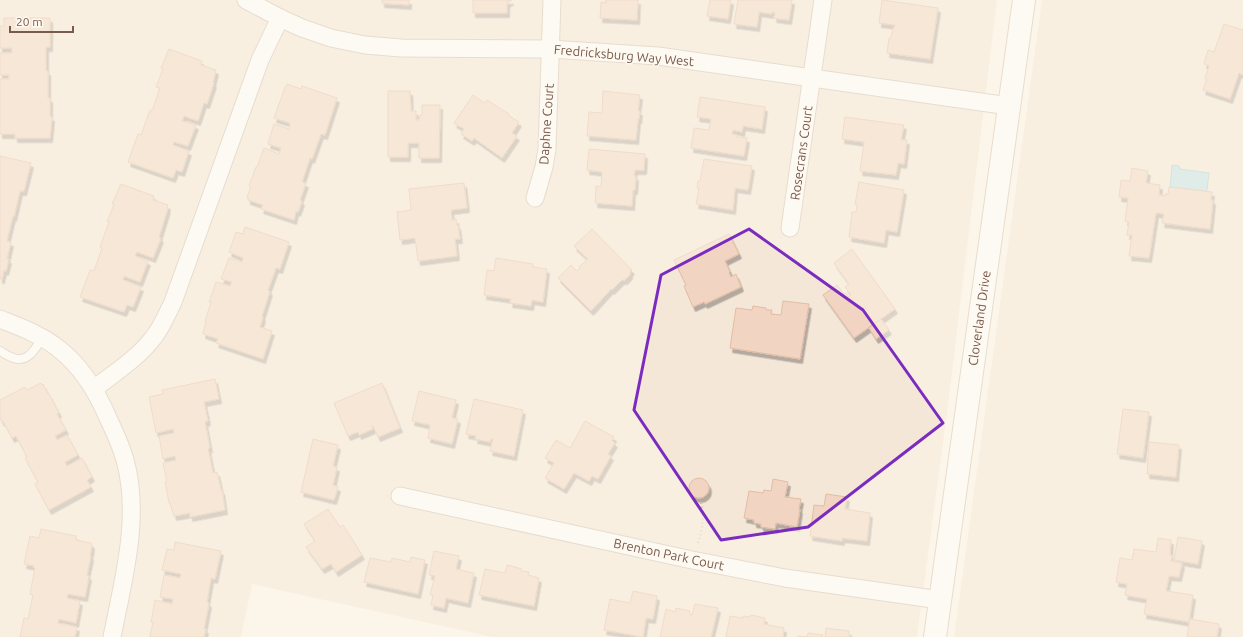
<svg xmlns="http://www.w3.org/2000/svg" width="1243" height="637" font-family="Ubuntu,sans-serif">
  <defs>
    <filter id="shadow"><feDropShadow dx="2.5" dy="4.5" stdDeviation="0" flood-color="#0004"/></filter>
  </defs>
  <rect width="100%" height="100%" fill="#fcf5ea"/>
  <g fill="#f4e7d8">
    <path d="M0 0H997L948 405 917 637H492L252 584 241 637H0Z"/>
    <path d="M1042 0H1243V637H954Z"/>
  </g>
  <path fill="#bee0e6" stroke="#a5cfd8" d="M1172 165 1179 166 1180 169 1209 173 1207 190 1206 191 1170 187Z"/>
  <g fill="#f1d5c2" stroke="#e3bca3" filter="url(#shadow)">
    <path d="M382 0H409V5L382 3Z"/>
    <path d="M473 0H511V1H508V3H507V13H473Z"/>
    <path d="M605 0H638L637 20 600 18 601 2 607 3Z"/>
    <path d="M710 0H731L728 19 707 16Z"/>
    <path d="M738 0H792L789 20 774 18 775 13 772 12V14L759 12 757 27 734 24Z"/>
    <path d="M882 0 938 8 930 59 887 53 889 38H891L893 28H894L895 25 879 23Z"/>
    <path d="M4 18H50V47H46V71H48V98H50V116L52 117 50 138H15V134H0V79H9V75H0V53H12V48H0V26H4Z"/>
    <path d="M1224 24 1243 30V75L1239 73 1230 99 1203 90 1207 79 1205 78 1209 66 1204 64 1208 50 1214 52Z"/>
    <path d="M169 49 202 61 201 65 216 70 213 83H214L207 104 204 103 198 121 184 116 182 121 196 125 188 146 174 142 173 145 189 151 182 172 176 170 173 178 128 162 138 134 141 135 150 110 152 111 160 88 156 87 163 69 161 68Z"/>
    <path d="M287 84 301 89 302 86 337 98 325 135 321 134 312 159 310 158 302 182 306 183 300 200 302 201 298 212 296 211 294 220 261 209 263 205 248 200V197H247L251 187 249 186 256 167H257L264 148 279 154 281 148 268 144 274 124 289 129 290 123 274 118 285 87H286Z"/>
    <path d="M388 91H410L411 111H416V120H420V115H422V105H440L439 158H419V143H408V157H388Z"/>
    <path d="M603 91 640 95 638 111H640L639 119H638L636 140 587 136 589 112 602 113Z"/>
    <path d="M473 95 485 103 487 100 509 114 508 115 519 122 512 133 517 136 502 158 474 138 472 141 461 134 464 129 454 123Z"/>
    <path d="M700 97 765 107 762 129 743 126 742 132 733 130 732 134 737 135V137L747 138 744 156 691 148 694 128 709 130 711 119 697 117Z"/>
    <path d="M845 117 904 125 901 140H907L904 164 898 163 896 175 860 171 864 142 842 139Z"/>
    <path d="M589 149 645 154 644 170H635L634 176H636L635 190H633L632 206 595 203 596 186 601 187 602 172 587 170Z"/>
    <path d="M0 156 31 163 24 191H20L14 217 13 216 7 241 11 242 7 259H9L6 271 4 270 2 279H0Z"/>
    <path d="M704 159 752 166 748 190 735 188 733 210 696 204 699 188H697L698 181H700Z"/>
    <path d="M1132 168 1148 171 1146 183 1160 185 1159 195 1165 196V194H1168L1169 187 1212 192 1211 200H1213L1210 229 1162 223 1164 214 1156 213 1149 258 1129 256 1132 235H1127L1129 222 1125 221 1128 198 1119 197 1121 180 1130 181Z"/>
    <path d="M859 182 904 190 897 232 886 230 884 243 849 237 852 212H856L857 205 855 204Z"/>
    <path d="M464 183 467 208 451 210 452 220 456 219 457 225H458L460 239H455L457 256 418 261 415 238 400 240 397 212 411 210 409 189Z"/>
    <path d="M121 184 154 196 153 200 168 205 167 208H168L159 237 161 238 153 258 137 252 135 256 148 261 140 282 124 276 123 280 141 287 133 307 127 305 124 312 80 297 90 270 94 271 102 248 100 247 109 222H107L114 204H112Z"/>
    <path d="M245 227 289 242 280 269 276 268 268 290 270 291 262 316 263 317 260 327 272 331 263 359 216 343 218 339 203 334 206 321H205L211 302H209L216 282 230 286 232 282 221 279 229 258 242 262 243 258 229 252 236 232 243 234Z"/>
    <path d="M592 229 632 270 630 272V275L625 280H622L612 290 611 289 591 311 558 278 571 265 577 271 580 268 579 267 588 259 574 246Z"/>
    <path d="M729 234 739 254 725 261 730 272 729 273 731 277 736 274 741 287 705 304 704 302 693 307 684 286 686 285 674 260Z"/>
    <path d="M852 249 895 309 854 338 823 295 837 285 844 294 846 293 848 297 851 295 845 287 849 284 834 263Z"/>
    <path d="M496 258 533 264V267L547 269 543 302 532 300 531 306 510 303 511 299 484 295 487 270 494 271Z"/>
    <path d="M783 301 809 304 800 359 730 348 736 308 752 310 753 306 766 308V310H772L771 314 781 315Z"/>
    <path d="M881 319 889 330 876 339 869 328Z"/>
    <path d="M215 379 219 399 204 402 208 421 205 422 210 448H208L213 473 217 472 221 490H222L225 510 190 517V513L174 516 170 503H169L165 482H167L163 463 176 460 175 456 163 459 159 436 174 433 173 429 156 433 149 397 163 394 162 390Z"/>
    <path d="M41 383 42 385 43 384 48 394H49L59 413 57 414 66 430 55 436 57 440 67 435 78 455 65 462 67 466 82 458 92 477 87 480 91 487 49 510 35 484 38 482 25 458 27 457 16 436 12 438 3 421 2 422 0 418V400L25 387 27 390Z"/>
    <path d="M382 383 400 428 378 437 373 426H372L373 429 359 435 358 432 348 436 334 403Z"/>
    <path d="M419 391 456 400 452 418 458 419 452 444 428 438 430 425 412 421Z"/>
    <path d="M474 399 523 410 514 456 490 451 493 439H491L490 442 475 439 476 436 466 434Z"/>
    <path d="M1123 409 1149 412 1143 458 1117 454Z"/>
    <path d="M585 421 614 437 612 441 615 443 608 454 611 456 598 479 592 476 589 481 574 473 564 489 545 478 554 463 545 458 556 440 570 448Z"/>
    <path d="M313 439 338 445 333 466 337 467 333 485 338 487 334 500 301 492Z"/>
    <path d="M1149 442 1179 445 1176 477 1147 474Z"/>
    <circle cx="699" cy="488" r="10"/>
    <path d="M773 479 788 482 785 497 801 499 799 509H800L797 527 776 523 775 529 761 527V524L754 523V520L744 518 749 491 763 493 764 490 771 491Z"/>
    <path d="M826 494 847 497 845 509 870 513 867 541 842 538V541L810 536 814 505 824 506Z"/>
    <path d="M328 509 340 527 343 525 362 555 336 572 331 564 322 569 306 547 315 541 304 524Z"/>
    <path d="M41 529 76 536V540L91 543 92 546 90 556H91L87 575 89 576 85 597 68 594 67 598 80 601 76 623 59 619 58 623 77 627 75 637H20L24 618 28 619 33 595 30 594 35 568H34V566L24 564 30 536 39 538Z"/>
    <path d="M1178 537 1202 541 1198 564 1174 560Z"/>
    <path d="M1158 538 1171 540 1170 555H1172L1171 561 1182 563 1179 577 1169 576 1166 591 1193 595 1189 622 1144 614 1147 599 1125 595 1127 584 1116 582 1120 558 1132 560 1134 549 1156 552Z"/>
    <path d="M175 542 221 551 215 579 211 578 207 602 209 603 204 629H206L204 637H150L153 622H151L155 600 172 604 173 599 160 597 164 575 180 578 181 574 162 570 167 549 174 550Z"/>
    <path d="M434 551 459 556 456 569 474 573 468 603 446 598 444 608 431 605 433 595H430L435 576 429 575Z"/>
    <path d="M411 557 425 560 418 594 364 582 370 558 391 562 392 558 410 562Z"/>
    <path d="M507 565 522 569 521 571 529 572 528 575 539 578 534 606 479 595 485 569 505 573Z"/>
    <path d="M633 591 657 596 653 619 646 618 643 637 604 630 610 599 630 603Z"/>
    <path d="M695 604 718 608 711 637H660L666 609 675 612 676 608 690 611V615H692Z"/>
    <path d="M751 615 765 618 764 624 784 628 783 637H726L730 616 743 618V616L750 617Z"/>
    <path d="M1190 619 1219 624 1217 637H1187Z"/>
    <path d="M826 628 849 631V637H825Z"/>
    <path d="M808 633 823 635 822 637H797L798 636 807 637Z"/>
  </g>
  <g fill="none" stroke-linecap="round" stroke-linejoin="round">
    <defs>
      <path id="lane" d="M0 351C5 354 12 359 18 359 30 360 37 346 42 338"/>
      <g id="street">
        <path d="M246 0 280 18 302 28 331 38 365 45 401 48 550 49 658 56 1009 106"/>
        <path d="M535 198 544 167 547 149 552 0"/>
        <path d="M790 228 823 0"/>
        <path d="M0 319C20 327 42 335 59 349 82 367 97 392 108 418 114 431 121 445 125 460 141 517 123 581 112 637"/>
        <path d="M94 389C114 373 138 358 153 338 162 327 167 314 173 302L260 60 280 18"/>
        <path d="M400 496 692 560 785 578 940 600"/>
      </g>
      <path id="secondary" d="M935 637 1024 0"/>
    </defs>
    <use href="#lane" stroke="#cebdaf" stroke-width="10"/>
    <use href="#street" stroke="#cebdaf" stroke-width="19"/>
    <use href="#secondary" stroke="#d1bead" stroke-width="24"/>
    <path stroke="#d7b8a5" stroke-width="2.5" stroke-dasharray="1 3" stroke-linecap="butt" d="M698 543C703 528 704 517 701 502"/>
    <use href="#lane" stroke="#fff" stroke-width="8"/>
    <use href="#street" stroke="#fff" stroke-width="17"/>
    <use href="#secondary" stroke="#fff" stroke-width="22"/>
  </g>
  <path d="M0 0H1243V637H0ZM749 229 863 310 943 423 808 527 721 540 634 410 661 275Z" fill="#fcf5ea" fill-opacity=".55" fill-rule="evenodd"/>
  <path fill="none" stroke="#7b2cbf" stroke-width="3" stroke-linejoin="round" d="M749 229 863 310 943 423 808 527 721 540 634 410 661 275Z"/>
  <g text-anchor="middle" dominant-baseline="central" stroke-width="3" stroke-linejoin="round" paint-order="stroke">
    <g font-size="13" fill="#775c4d" stroke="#fff9f1">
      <text transform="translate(624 55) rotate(5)">Fredricksburg Way West</text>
      <text transform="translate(546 124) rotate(-86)">Daphne Court</text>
      <text transform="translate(801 153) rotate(-82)">Rosecrans Court</text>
      <text transform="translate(979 318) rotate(-82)">Cloverland Drive</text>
      <text transform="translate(669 554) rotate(12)">Brenton Park Court</text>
    </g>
  </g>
  <path d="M10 26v6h63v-6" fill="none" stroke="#775c4d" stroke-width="2"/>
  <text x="16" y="26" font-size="12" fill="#775c4d" stroke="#fff9f1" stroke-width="3" paint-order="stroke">20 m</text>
</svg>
